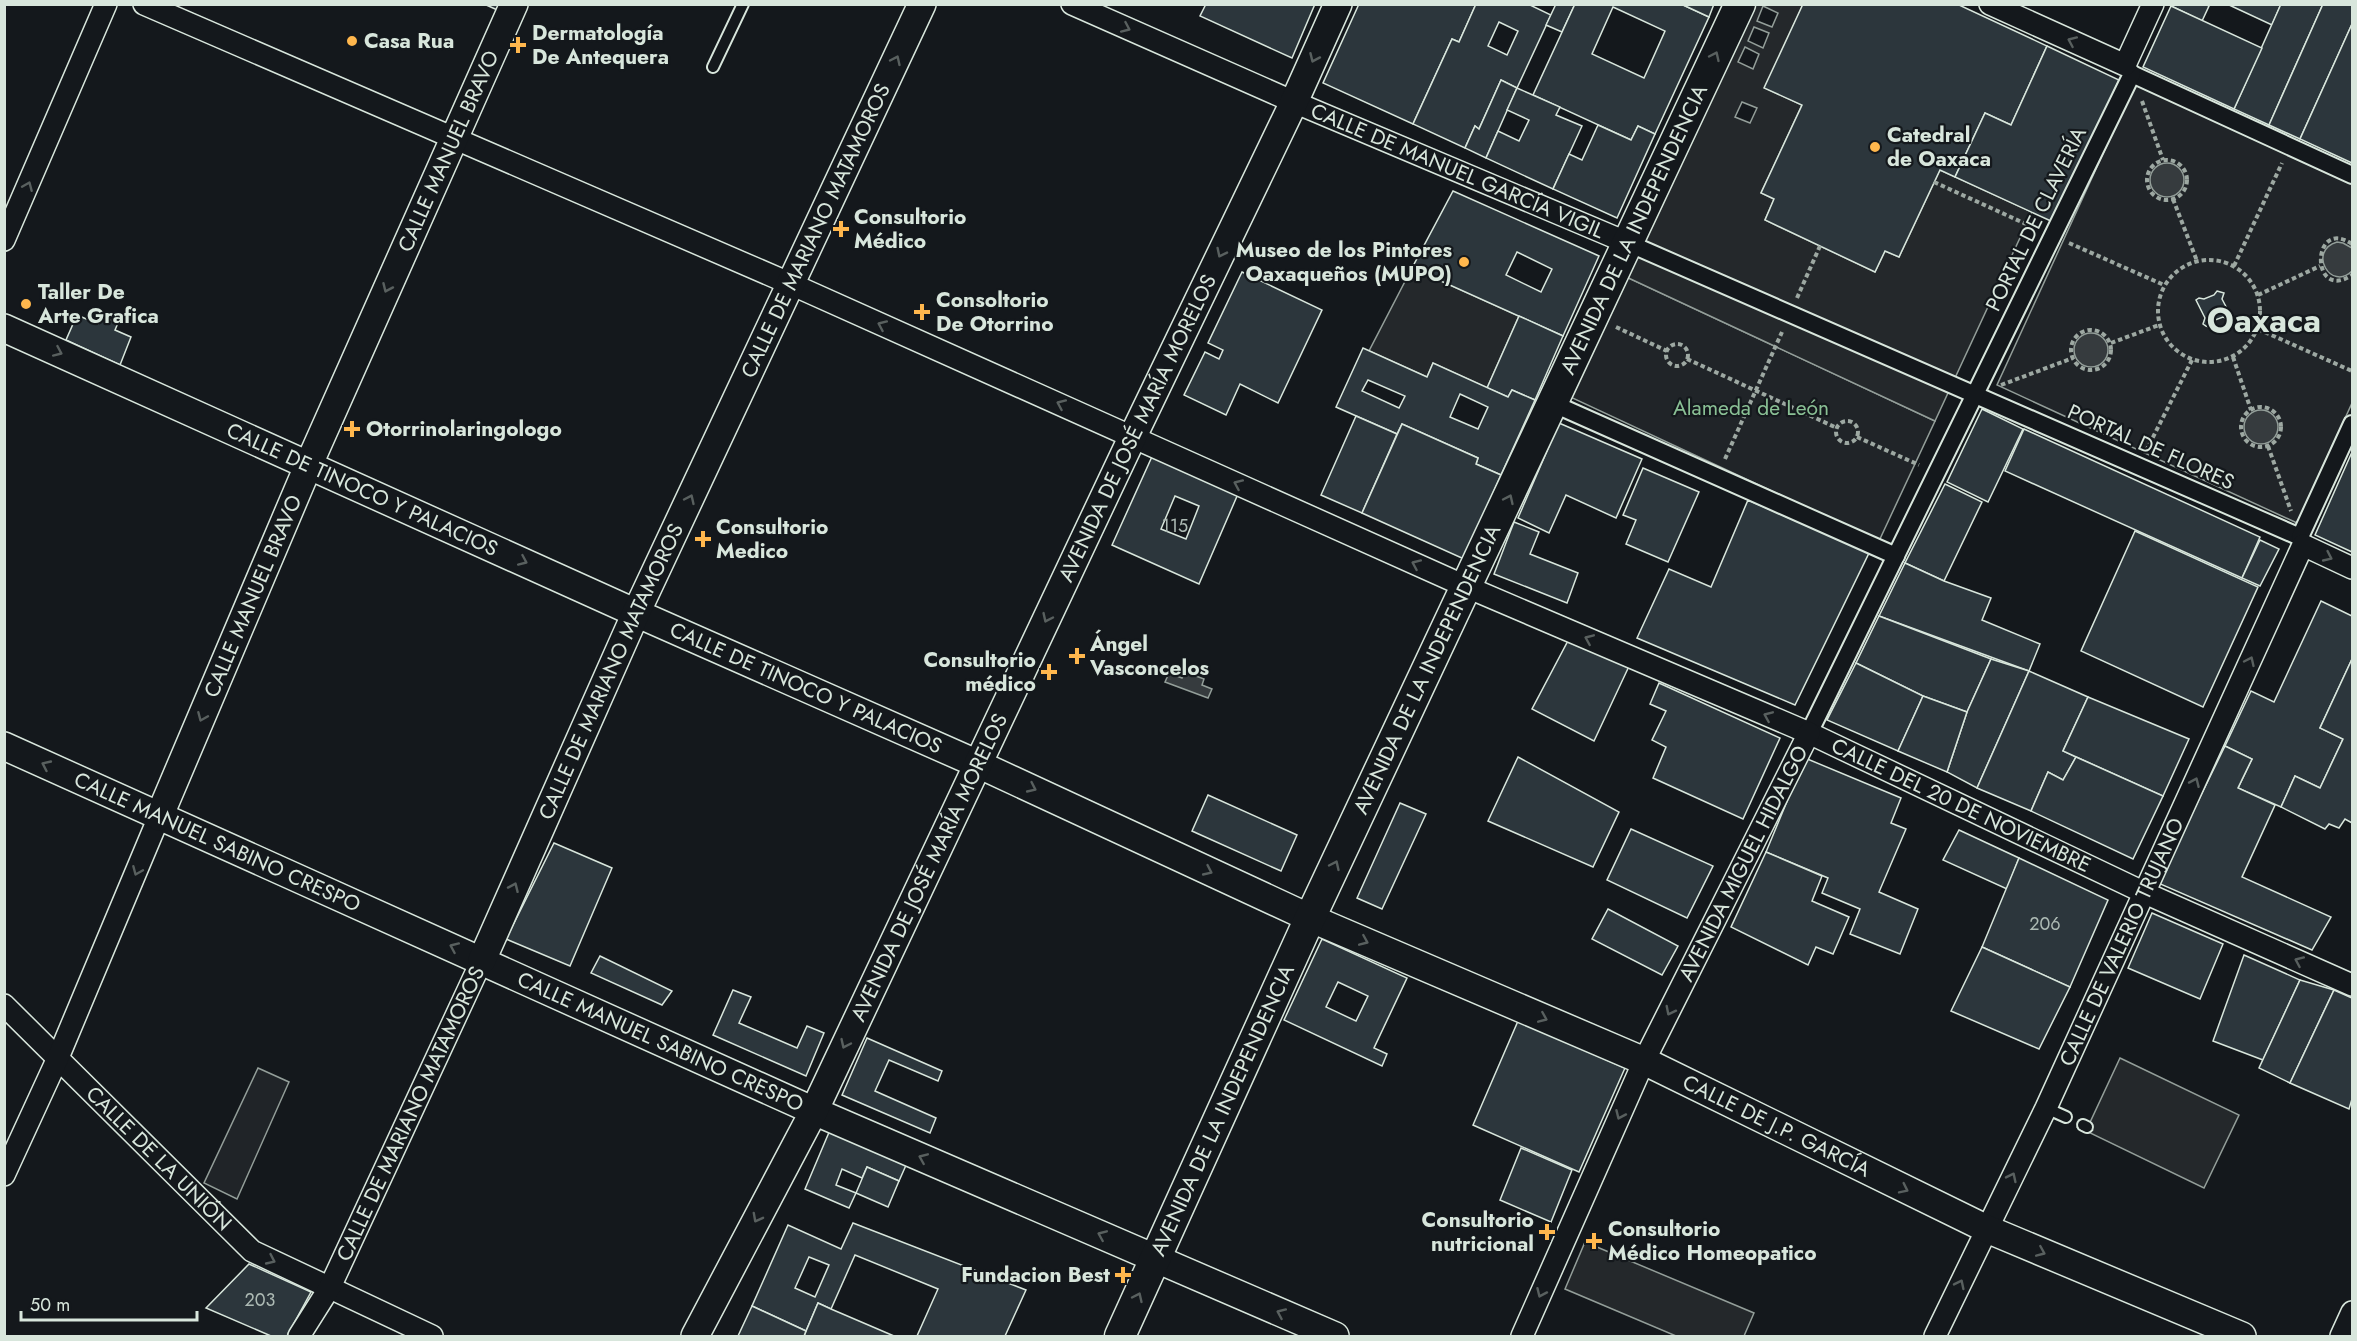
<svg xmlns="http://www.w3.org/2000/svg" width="2357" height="1341" font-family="Jost,sans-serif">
  <rect width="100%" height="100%" fill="#14181c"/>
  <g fill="#202428" stroke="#939e99" stroke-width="1.5">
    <path d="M2135 84 2352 184V403L2297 523 1997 385Z"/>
    <path d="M1622 275 1935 421 1879 541 1566 395Z"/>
    <path d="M258 1068 289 1082 237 1199 204 1183Z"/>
  </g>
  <g fill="#24282b" stroke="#939e99" stroke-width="1.5" fill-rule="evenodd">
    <path d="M1777 4 1803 5 1765 88 1802 105 1761 193 1774 199 1765 220 1875 272 1885 251 1899 257 1940 170 2032 212 1935 421 1622 275 1747 5ZM1763 6 1778 13 1772 27 1757 21ZM1754 27 1769 33 1763 48 1748 41ZM1745 47 1759 54 1753 69 1738 62ZM1742 102 1757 108 1750 123 1735 117Z"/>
    <path d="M1412 268 1519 316 1487 388 1433 363 1427 377 1369 351Z"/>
    <path d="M2120 1058 2239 1115 2204 1188 2086 1131Z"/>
    <path d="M1585 1242 1754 1313 1744 1336H1676L1565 1289Z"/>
  </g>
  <g fill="#363b3e" stroke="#939e99" stroke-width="1.5">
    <circle cx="2167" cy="180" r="17"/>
    <path d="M2337 242 2343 243 2352 248V271C2331 292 2307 251 2337 242Z"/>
    <circle cx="2091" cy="350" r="17"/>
    <circle cx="2261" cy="427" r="17"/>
    <path d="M1185 672 1204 679 1202 685 1212 689 1208 698 1165 682 1169 673 1182 678Z"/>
  </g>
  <g fill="#2c363c" stroke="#d8e6dc" stroke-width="1.5" fill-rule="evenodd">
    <path d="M484 4H516L511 16Z"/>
    <path d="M1206 4H1315L1292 58 1200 16Z"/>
    <path d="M1359 4H1476L1459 42 1452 39 1413 124 1323 83Z"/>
    <path d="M1476 4H1528L1551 15 1517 88 1501 80 1479 129 1475 126 1465 148 1413 124 1452 39 1459 42ZM1499 22 1518 31 1507 55 1488 46Z"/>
    <path d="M1556 4H1575L1562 32 1546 25Z"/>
    <path d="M1575 4H1681L1709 17 1655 134 1638 126 1631 140 1533 95ZM1613 7 1665 31 1644 78 1592 54Z"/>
    <path d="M1681 4H1714L1709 17Z"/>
    <path d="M1803 4H1957L2047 46 2011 125 1985 113 1955 177 1940 170 1899 257 1885 251 1875 272 1765 220 1774 199 1761 193 1802 105 1764 88Z"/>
    <path d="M2172 4H2205L2209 6 2202 21 2171 6Z"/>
    <path d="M2227 4H2281L2272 25Z"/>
    <path d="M2281 4H2323L2269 125 2234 109Z"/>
    <path d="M2323 4H2352V24L2300 139 2269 125Z"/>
    <path d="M2171 6 2262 48 2234 109 2143 67Z"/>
    <path d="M2352 24V163L2300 139Z"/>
    <path d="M2047 46 2119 80 2053 222 1955 177 1985 113 2011 125Z"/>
    <path d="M1501 80 1517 88 1486 158 1465 148 1475 126 1479 129Z"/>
    <path d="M1517 88 1560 107 1556 115 1582 126 1553 189 1486 158 1498 131 1519 141 1529 120 1507 110Z"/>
    <path d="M1598 125 1631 140 1638 126 1655 134 1617 218 1553 189 1569 154 1582 160Z"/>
    <path d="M1453 191 1599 256 1563 336 1412 268ZM1517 252 1552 269 1541 292 1506 275Z"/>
    <path d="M1242 272 1322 310 1278 403 1240 384 1226 415 1184 395 1205 352 1219 359 1223 350 1208 343Z"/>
    <path d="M2217 291 2224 293 2222 299 2231 316 2228 319 2223 317 2212 321 2209 327 2206 326 2203 324 2205 318 2196 300 2199 298 2204 299 2214 295Z"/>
    <path d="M77 315 98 324 101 316 118 323 115 330 131 337 120 365 66 340Z"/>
    <path d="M1519 316 1563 336 1535 400 1512 390 1508 397 1487 388Z"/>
    <path d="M1363 348 1427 377 1433 363 1508 397 1512 390 1535 400 1501 475 1476 464 1478 458 1402 424 1397 434 1336 407ZM1368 380 1405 396 1399 408 1362 391ZM1460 394 1488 407 1478 429 1450 417Z"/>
    <path d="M1982 409 2023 429 1988 502 1947 482Z"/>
    <path d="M1356 416 1397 434 1362 513 1321 495Z"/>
    <path d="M1559 423 1642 459 1616 518 1566 495 1549 533 1518 518Z"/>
    <path d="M1402 424 1478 458 1476 464 1501 475 1464 559 1362 513Z"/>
    <path d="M2024 429 2260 537 2242 578 2005 471Z"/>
    <path d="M1155 450 1241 487 1199 584 1112 545ZM1175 496 1199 506 1186 539 1161 529Z"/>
    <path d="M2352 452V552L2315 535Z"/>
    <path d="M1643 468 1699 492 1668 562 1626 544 1636 520 1623 515Z"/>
    <path d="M1945 484 1982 502 1944 581 1905 563Z"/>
    <path d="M1748 500 1869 553 1795 705 1637 638 1669 569 1711 587Z"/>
    <path d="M1514 522 1539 532 1530 554 1578 573 1567 603 1494 574Z"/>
    <path d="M2135 531 2258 587 2203 707 2081 651Z"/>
    <path d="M2260 540 2279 549 2260 586 2242 578Z"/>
    <path d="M1905 563 1944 581 1991 598 1982 620 2040 644 2029 671 1879 616Z"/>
    <path d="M2321 601 2352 616V659L2320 728 2343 739 2320 788 2295 776 2281 807 2238 788 2252 759 2225 746 2251 691 2274 702Z"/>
    <path d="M1879 616 1991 659 1967 712 1923 696 1856 663Z"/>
    <path d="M1570 637 1631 662 1594 741 1532 709Z"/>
    <path d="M1991 659 2029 671 1977 788 1947 772 1967 712Z"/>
    <path d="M2352 659V823L2345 819 2339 828 2329 824 2325 829 2281 807 2295 776 2320 788 2343 739 2320 728Z"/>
    <path d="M1856 663 1923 696 1898 751 1827 720Z"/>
    <path d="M2029 671 2088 697 2063 751 2076 757 2063 780 2048 772 2031 811 1977 788Z"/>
    <path d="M1659 683 1780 738 1743 819 1653 778 1666 747 1652 740 1666 711 1650 704Z"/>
    <path d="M1923 696 1967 712 1947 772 1898 751Z"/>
    <path d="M2088 697 2189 739 2163 796 2063 751Z"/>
    <path d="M2225 746 2252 759 2238 788 2275 805 2242 877 2331 917 2312 950 2158 883Z"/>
    <path d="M1518 757 1619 812 1593 867 1488 821Z"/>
    <path d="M2076 757 2163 796 2133 859 2031 811 2048 772 2063 780Z"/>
    <path d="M1805 758 1901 798 1891 823 1906 829 1879 892 1918 909 1900 954 1850 934 1860 909 1822 893 1828 878 1766 852Z"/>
    <path d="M1208 795 1297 835 1281 871 1192 831Z"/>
    <path d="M1400 803 1426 814 1382 909 1357 898Z"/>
    <path d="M1631 829 1713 866 1687 918 1607 880Z"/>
    <path d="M1959 830 2019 858 2007 889 1943 860Z"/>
    <path d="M554 843 612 868 570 966 506 939Z"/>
    <path d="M1766 852 1822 876 1812 901 1849 917 1833 954 1816 947 1808 965 1731 927Z"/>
    <path d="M2019 858 2108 900 2070 987 1982 947Z"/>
    <path d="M1608 909 1678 946 1662 975 1592 939Z"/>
    <path d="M2152 913 2223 944 2200 999 2128 968Z"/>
    <path d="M1322 939 1407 978 1374 1048 1387 1054 1382 1066 1284 1020ZM1338 982 1368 996 1356 1021 1326 1007Z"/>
    <path d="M1982 947 2070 987 2039 1049 1951 1011Z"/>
    <path d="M2244 955 2300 980 2263 1060 2213 1041Z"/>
    <path d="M600 956 672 991 662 1005 591 973Z"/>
    <path d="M2300 980 2334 990 2290 1083 2259 1068Z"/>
    <path d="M733 990 751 997 739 1023 797 1048 807 1026 824 1033 806 1076 713 1035Z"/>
    <path d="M2334 990 2352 998V1099L2349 1109 2290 1083Z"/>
    <path d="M1518 1021 1625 1068 1579 1172 1473 1125Z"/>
    <path d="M867 1038 942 1071 938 1081 889 1060 875 1091 936 1118 930 1133 842 1095Z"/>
    <path d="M830 1130 907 1163 899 1181 867 1167 862 1178 842 1169 836 1185 856 1193 849 1208 805 1189Z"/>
    <path d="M1521 1148 1572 1170 1551 1222 1500 1200Z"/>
    <path d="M867 1167 899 1181 888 1207 856 1193Z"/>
    <path d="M853 1223 1026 1290 1005 1336H917L938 1289 855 1255 831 1309 818 1303 806 1331 752 1306 788 1225 841 1249ZM809 1257 829 1265 815 1297 795 1288Z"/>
    <path d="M249 1264 311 1292 287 1336H271L206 1308Z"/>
    <path d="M818 1303 831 1309 894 1336H804Z"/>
    <path d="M752 1306 806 1331 804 1336H738Z"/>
  </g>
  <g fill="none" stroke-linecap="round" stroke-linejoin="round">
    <defs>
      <g id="service">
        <path d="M713 67 743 4"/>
        <path d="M2046 1108 2066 1117"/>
        <path d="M2083 1125 2087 1127"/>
      </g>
      <g id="pedestrian">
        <path d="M2132 74 2352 175"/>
        <path d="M1628 243 2300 537 2303 545"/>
        <path d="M1554 404 1896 556"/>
        <path d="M2300 537 2352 424"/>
        <path d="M1809 733 2132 74 2125 65"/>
      </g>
      <g id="minor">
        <path id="s1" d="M144 4 791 284 1467 587 1809 733 2145 893 2352 985"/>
        <path id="s2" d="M1072 4 1294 102 1628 243"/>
        <path d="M1990 4 2125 65 2153 4"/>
        <path d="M4 240 106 4"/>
        <path id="s3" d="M4 1005 252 1251 432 1336"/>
        <path d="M4 1175 57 1060 159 817"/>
        <path id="s4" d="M299 1336 330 1287 482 960"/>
        <path id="s5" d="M1522 1336 1644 1061 1809 733"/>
        <path id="s6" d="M1935 1336 2046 1108 2303 545 2352 568"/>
        <path d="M2341 1336 2352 1312"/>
      </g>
      <g id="tertiary">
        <path id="s7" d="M4 328 636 613 978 764 1310 918 1644 1061 1987 1229 2242 1336"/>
        <path id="s8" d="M4 746 814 1111 1335 1336"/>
        <path id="s9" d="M159 817 309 464 514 4"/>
        <path id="s10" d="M482 960 636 613 922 4"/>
        <path id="s11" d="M695 1336 814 1111 1133 436 1294 102 1338 4"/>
      </g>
      <g id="secondary">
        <path id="s12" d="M1120 1336 1310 918 1740 4"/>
      </g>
    </defs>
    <use href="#service" stroke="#d8e6dc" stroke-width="14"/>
    <use href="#pedestrian" stroke="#d8e6dc" stroke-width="20"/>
    <use href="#minor" stroke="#d8e6dc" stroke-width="24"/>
    <use href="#tertiary" stroke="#d8e6dc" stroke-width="30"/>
    <use href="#secondary" stroke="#d8e6dc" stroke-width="33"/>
    <g stroke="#9da8a2" stroke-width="4" stroke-dasharray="4.5 3" stroke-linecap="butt">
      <path d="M2142 101 2163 160"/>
      <circle cx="2167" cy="180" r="20"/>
      <path d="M1934 182 2037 229"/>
      <path d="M2173 199 2197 261"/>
      <path d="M2069 243 2164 285"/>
      <path d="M2352 244C2311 216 2310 303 2352 275"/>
      <circle cx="2209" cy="311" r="51"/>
      <path d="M2234 266 2282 163"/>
      <path d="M2258 295 2320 266"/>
      <path d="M1797 298 1820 246"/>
      <path d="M1616 327 1667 351"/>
      <path d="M2258 329 2352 371"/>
      <circle cx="2091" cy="350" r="20"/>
      <path d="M2111 343 2159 325"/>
      <circle cx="1677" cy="355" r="11"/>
      <path d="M2233 357 2251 410"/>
      <path d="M1687 359 1837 428"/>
      <path d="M2001 385 2073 358"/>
      <circle cx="2261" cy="427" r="20"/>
      <circle cx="1847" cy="432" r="11"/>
      <path d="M1857 437 1919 465"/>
      <path d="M2268 446 2291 511"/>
      <path d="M2146 451 2192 360"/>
      <path d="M1725 459 1782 332"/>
    </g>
    <use href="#service" stroke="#14181c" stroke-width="10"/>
    <use href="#pedestrian" stroke="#14181c" stroke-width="16"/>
    <use href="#minor" stroke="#14181c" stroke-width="21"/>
    <use href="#tertiary" stroke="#14181c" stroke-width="27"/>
    <use href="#secondary" stroke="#14181c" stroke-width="30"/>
  </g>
  <defs><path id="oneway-chevron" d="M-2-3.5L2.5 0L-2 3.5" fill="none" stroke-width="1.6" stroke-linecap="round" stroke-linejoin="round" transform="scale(1.5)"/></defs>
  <g stroke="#59605f">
    <use href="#oneway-chevron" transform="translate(1126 28) rotate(24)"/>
    <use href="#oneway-chevron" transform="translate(2072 41) rotate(-156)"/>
    <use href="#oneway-chevron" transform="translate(1715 56) rotate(-65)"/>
    <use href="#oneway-chevron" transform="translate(1314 58) rotate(114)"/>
    <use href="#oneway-chevron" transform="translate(896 60) rotate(-65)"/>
    <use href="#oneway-chevron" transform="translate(28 186) rotate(-67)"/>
    <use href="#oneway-chevron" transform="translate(1221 253) rotate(116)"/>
    <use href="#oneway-chevron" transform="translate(387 288) rotate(114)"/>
    <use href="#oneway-chevron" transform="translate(882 325) rotate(-156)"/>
    <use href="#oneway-chevron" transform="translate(58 352) rotate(24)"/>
    <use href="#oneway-chevron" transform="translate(1061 404) rotate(-156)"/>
    <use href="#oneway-chevron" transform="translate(1238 484) rotate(-156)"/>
    <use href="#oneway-chevron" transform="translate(690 499) rotate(-65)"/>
    <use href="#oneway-chevron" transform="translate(1509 499) rotate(-65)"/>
    <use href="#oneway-chevron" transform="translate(2328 557) rotate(25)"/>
    <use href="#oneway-chevron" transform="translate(523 561) rotate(24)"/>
    <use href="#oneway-chevron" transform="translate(1416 564) rotate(-156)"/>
    <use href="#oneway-chevron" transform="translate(1047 618) rotate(115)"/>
    <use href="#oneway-chevron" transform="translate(1589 639) rotate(-157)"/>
    <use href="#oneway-chevron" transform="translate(2250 661) rotate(-65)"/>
    <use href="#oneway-chevron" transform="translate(1768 716) rotate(-157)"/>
    <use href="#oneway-chevron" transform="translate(202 717) rotate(113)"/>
    <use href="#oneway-chevron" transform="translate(46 765) rotate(-155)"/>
    <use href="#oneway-chevron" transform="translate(2195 782) rotate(-66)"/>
    <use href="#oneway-chevron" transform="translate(1032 788) rotate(25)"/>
    <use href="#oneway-chevron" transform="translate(1335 865) rotate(-65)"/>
    <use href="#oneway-chevron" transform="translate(137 871) rotate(113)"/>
    <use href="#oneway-chevron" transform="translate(1208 871) rotate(25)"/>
    <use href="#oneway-chevron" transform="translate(514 887) rotate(-66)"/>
    <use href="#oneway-chevron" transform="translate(1364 941) rotate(23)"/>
    <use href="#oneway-chevron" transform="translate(454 947) rotate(-156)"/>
    <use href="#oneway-chevron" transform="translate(2299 961) rotate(-156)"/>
    <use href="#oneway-chevron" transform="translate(1670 1011) rotate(117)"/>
    <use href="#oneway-chevron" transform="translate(1543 1018) rotate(23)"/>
    <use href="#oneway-chevron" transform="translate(845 1044) rotate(115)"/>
    <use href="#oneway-chevron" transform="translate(1620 1115) rotate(114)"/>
    <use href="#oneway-chevron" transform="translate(923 1158) rotate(-157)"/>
    <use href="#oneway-chevron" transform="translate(2012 1177) rotate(-64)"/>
    <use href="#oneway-chevron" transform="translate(1904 1189) rotate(26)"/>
    <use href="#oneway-chevron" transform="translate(757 1218) rotate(118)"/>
    <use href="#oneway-chevron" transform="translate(1102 1235) rotate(-157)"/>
    <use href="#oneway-chevron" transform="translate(2041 1252) rotate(23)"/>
    <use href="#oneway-chevron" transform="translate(271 1260) rotate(25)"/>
    <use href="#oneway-chevron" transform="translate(1960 1284) rotate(-64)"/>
    <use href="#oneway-chevron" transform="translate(1541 1293) rotate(114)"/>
    <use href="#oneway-chevron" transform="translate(1138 1297) rotate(-65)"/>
    <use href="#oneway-chevron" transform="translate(1281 1313) rotate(-156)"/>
  </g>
  <g fill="#ffb74d" stroke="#14181c" stroke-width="2">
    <circle cx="352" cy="41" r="6"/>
    <path d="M515 36h6v6h6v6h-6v6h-6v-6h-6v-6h6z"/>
    <circle cx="1875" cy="147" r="6"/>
    <path d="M838 220h6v6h6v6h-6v6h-6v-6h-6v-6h6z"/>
    <circle cx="1464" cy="262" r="6"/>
    <circle cx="26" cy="304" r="6"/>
    <path d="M919 303h6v6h6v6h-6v6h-6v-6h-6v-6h6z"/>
    <path d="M349 420h6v6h6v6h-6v6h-6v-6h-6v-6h6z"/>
    <path d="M700 530h6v6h6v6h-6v6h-6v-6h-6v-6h6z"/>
    <path d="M1074 647h6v6h6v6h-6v6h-6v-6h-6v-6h6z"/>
    <path d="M1046 663h6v6h6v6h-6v6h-6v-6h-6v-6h6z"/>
    <path d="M1544 1223h6v6h6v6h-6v6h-6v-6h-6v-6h6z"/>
    <path d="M1591 1232h6v6h6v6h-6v6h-6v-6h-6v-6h6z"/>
    <path d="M1120 1266h6v6h6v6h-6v6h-6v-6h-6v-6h6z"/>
  </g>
  <g text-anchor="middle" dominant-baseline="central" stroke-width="4.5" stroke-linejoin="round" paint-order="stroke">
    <g font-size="18" fill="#adbab4">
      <text x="1175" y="526">115</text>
      <text x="2045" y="924">206</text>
      <text x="260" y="1300">203</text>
    </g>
    <g font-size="21" font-weight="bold" fill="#d8e6dc" stroke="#14181c" text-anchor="start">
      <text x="532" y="33">Dermatología<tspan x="532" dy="24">De Antequera</tspan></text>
      <text x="364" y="41">Casa Rua</text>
      <text x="1887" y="135">Catedral<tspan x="1887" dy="24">de Oaxaca</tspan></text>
      <text x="854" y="217">Consultorio<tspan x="854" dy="24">Médico</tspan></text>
      <text x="1452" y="250" text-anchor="end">Museo de los Pintores<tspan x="1452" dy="24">Oaxaqueños (MUPO)</tspan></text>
      <text x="38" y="292">Taller De<tspan x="38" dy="24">Arte Grafica</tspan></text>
      <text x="936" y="300">Consoltorio<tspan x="936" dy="24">De Otorrino</tspan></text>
      <text x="366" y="429">Otorrinolaringologo</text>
      <text x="716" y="527">Consultorio<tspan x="716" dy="24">Medico</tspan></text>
      <text x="1090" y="644">Ángel<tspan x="1090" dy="24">Vasconcelos</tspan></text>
      <text x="1036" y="660" text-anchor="end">Consultorio<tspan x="1036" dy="24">médico</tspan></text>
      <text x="1534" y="1220" text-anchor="end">Consultorio<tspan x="1534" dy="24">nutricional</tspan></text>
      <text x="1608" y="1229">Consultorio<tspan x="1608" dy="24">Médico Homeopatico</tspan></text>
      <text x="1110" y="1275" text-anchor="end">Fundacion Best</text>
    </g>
    <g font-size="21" fill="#d8e6dc" stroke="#14181c">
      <text stroke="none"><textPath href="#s9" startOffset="726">CALLE MANUEL BRAVO</textPath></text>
      <text stroke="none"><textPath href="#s2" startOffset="420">CALLE DE MANUEL GARCÍA VIGIL</textPath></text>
      <text transform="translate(2036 219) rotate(-64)">PORTAL DE CLAVERÍA</text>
      <text stroke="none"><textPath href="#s10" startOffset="802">CALLE DE MARIANO MATAMOROS</textPath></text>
      <text stroke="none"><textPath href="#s12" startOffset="1220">AVENIDA DE LA INDEPENDENCIA</textPath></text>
      <text stroke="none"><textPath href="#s11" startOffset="1010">AVENIDA DE JOSÉ MARÍA MORELOS</textPath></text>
      <text transform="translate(2151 447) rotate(24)">PORTAL DE FLORES</text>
      <text stroke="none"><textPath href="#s7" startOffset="393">CALLE DE TINOCO Y PALACIOS</textPath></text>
      <text stroke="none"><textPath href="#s9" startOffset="240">CALLE MANUEL BRAVO</textPath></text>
      <text stroke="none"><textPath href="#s12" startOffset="734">AVENIDA DE LA INDEPENDENCIA</textPath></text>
      <text stroke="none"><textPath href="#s10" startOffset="316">CALLE DE MARIANO MATAMOROS</textPath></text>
      <text stroke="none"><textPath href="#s7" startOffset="879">CALLE DE TINOCO Y PALACIOS</textPath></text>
      <text stroke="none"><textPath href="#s1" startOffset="1986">CALLE DEL 20 DE NOVIEMBRE</textPath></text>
      <text stroke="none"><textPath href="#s8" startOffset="234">CALLE MANUEL SABINO CRESPO</textPath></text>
      <text stroke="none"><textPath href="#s5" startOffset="522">AVENIDA MIGUEL HIDALGO</textPath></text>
      <text stroke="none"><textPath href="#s11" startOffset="524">AVENIDA DE JOSÉ MARÍA MORELOS</textPath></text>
      <text stroke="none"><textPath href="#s6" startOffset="436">CALLE DE VALERIO TRUJANO</textPath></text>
      <text stroke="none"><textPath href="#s8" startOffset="720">CALLE MANUEL SABINO CRESPO</textPath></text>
      <text stroke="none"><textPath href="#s12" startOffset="248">AVENIDA DE LA INDEPENDENCIA</textPath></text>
      <text stroke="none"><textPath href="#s4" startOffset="249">CALLE DE MARIANO MATAMOROS</textPath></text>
      <text stroke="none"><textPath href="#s7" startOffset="1944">CALLE DE J.P. GARCÍA</textPath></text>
      <text stroke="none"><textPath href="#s3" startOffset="218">CALLE DE LA UNIÓN</textPath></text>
    </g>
    <g font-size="21" fill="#8ac095" stroke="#14181c">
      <text x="1751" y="408">Alameda de León</text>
    </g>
    <g font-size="33" font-weight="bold" fill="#d8e6dc" stroke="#14181c">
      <text x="2264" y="320">Oaxaca</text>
    </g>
  </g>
  <rect width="2357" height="1341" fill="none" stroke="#d8e6dc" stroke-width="12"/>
  <path d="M21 1311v9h176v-9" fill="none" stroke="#d8e6dc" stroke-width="3"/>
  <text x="30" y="1311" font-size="18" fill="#d8e6dc" stroke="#14181c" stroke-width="4.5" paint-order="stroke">50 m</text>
</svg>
